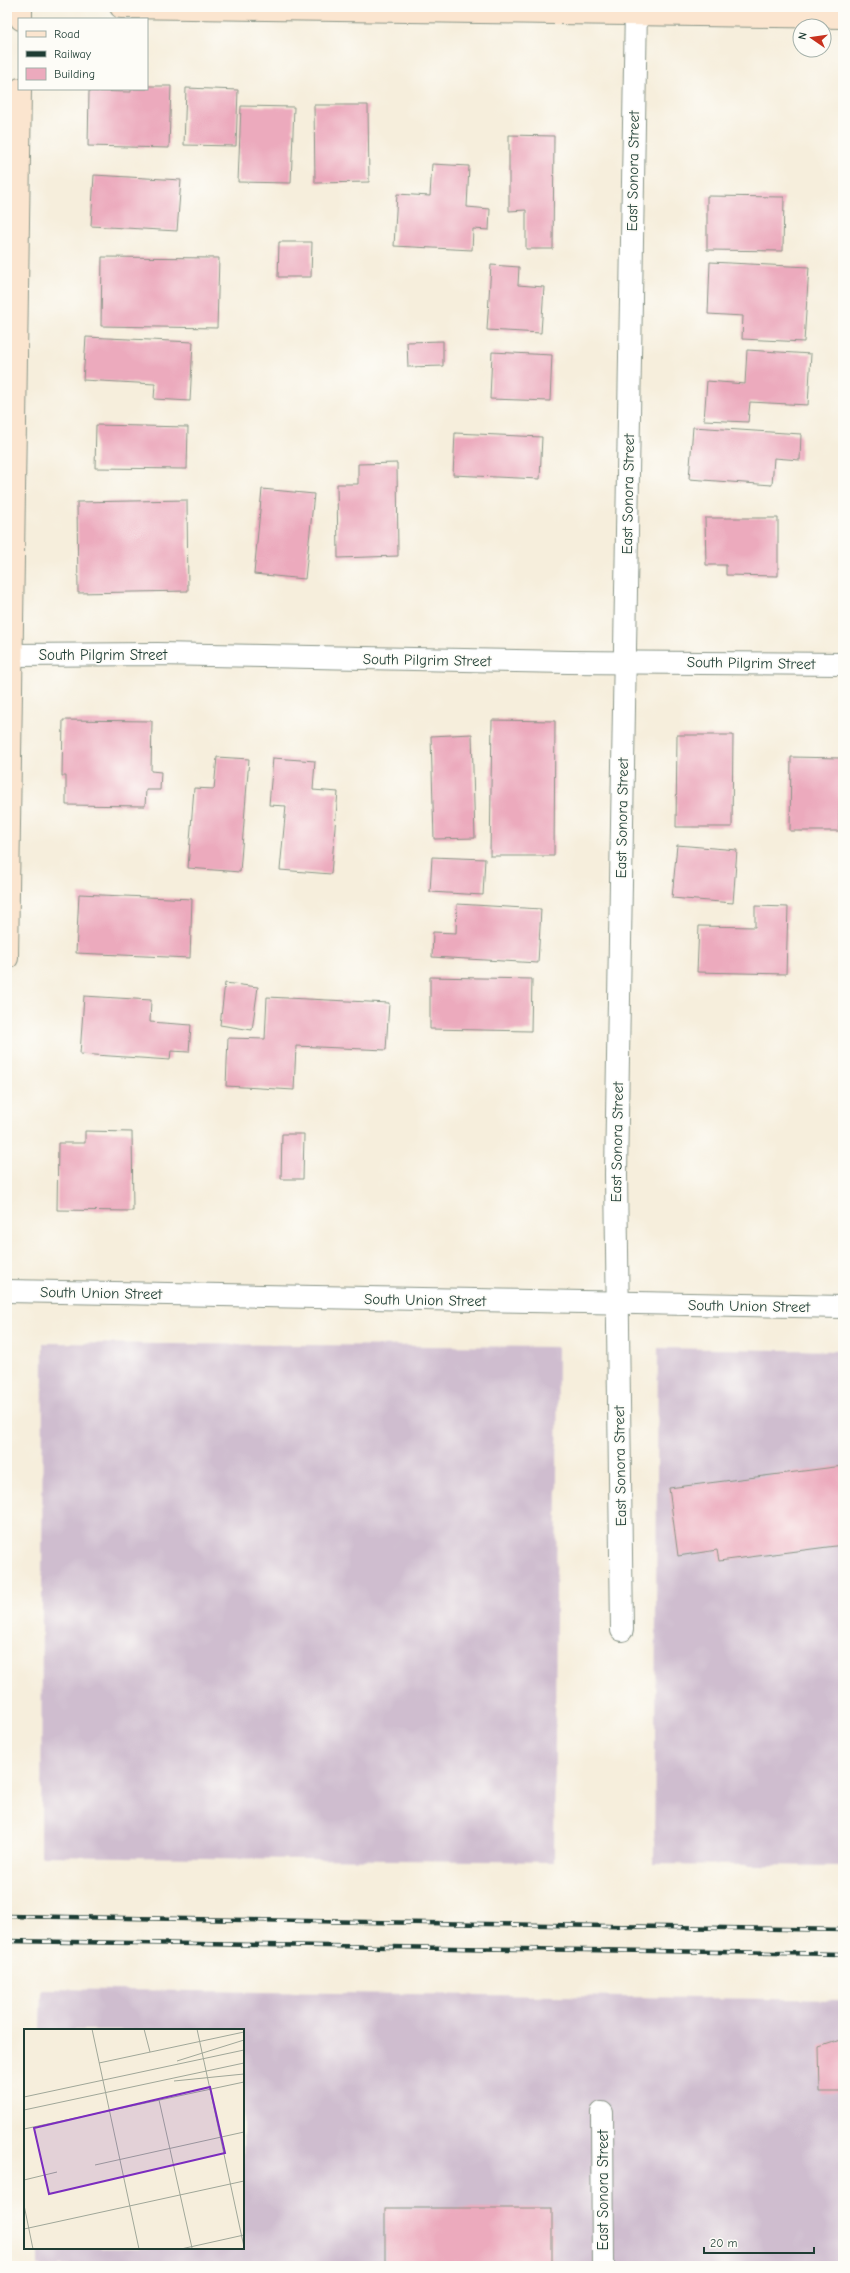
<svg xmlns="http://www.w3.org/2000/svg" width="850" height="2273" font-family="'Comic Neue',sans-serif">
  <rect width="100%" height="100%" fill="#fdfcf7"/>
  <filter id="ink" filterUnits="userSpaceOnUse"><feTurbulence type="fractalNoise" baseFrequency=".025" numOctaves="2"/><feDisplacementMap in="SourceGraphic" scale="8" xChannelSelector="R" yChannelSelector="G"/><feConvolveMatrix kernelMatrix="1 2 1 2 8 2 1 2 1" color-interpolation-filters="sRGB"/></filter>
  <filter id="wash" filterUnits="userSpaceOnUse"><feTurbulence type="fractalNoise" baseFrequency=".012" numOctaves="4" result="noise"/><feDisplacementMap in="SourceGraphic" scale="16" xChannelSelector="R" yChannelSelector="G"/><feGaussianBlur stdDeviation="0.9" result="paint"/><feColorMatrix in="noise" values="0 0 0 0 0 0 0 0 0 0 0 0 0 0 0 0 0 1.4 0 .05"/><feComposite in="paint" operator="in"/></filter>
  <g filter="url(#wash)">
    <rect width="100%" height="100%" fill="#f6eedc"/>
    <g fill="#cfbdcf">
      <path d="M43 1343 558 1347 554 1862 41 1856Z"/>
      <path d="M658 1348 843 1351V1866L654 1864Z"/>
      <path d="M41 1989 843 2000V2266H38V2248H243V2030H40Z"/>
    </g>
    <g id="blocks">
      <g fill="#ecaabd">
        <path d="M147 86H171L169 148 88 146 89 91 131 92V89H147Z"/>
        <path d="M186 88 238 90 236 146 184 145Z"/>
        <path d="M314 105H368L369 182 315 183Z"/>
        <path d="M241 106 294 107 291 183 238 182Z"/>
        <path d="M509 135 554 136 553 249H526V210L509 211Z"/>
        <path d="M432 164 469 166 467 207 490 209 489 230 473 229 472 250 394 246 397 194 430 196Z"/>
        <path d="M94 175 181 180 177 231 91 226Z"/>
        <path d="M707 196 784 197 783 251 707 250Z"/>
        <path d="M279 242H312L311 277H278Z"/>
        <path d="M102 257 219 258 217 328 101 326Z"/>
        <path d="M710 262 809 267 804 342 742 339 743 316 708 314Z"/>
        <path d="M491 265 519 267 518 285 544 287 541 333 487 330Z"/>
        <path d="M86 337 193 342 190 401 154 399 155 384 83 380Z"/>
        <path d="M443 341V366L408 367 407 342Z"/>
        <path d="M747 350 811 354 808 405 750 402 748 422 704 420 707 381 745 384Z"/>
        <path d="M492 352 552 355 550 401 490 399Z"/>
        <path d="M96 425 188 427 187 469 95 468Z"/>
        <path d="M693 427 801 434 800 460 774 458 772 485 689 479Z"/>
        <path d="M455 433 542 437 540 479 453 475Z"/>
        <path d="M397 463 398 556 338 558 337 484H358V464Z"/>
        <path d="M262 489 314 494 305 579 254 574Z"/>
        <path d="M187 500 188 591 78 593 77 502Z"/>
        <path d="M705 518H778V576L726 575V565H706Z"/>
        <path d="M63 720 152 721 151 771 161 772 160 790H146L145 806 66 805V776H62Z"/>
        <path d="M492 720 555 721 554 856H490Z"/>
        <path d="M472 734 475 838 434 839 431 736Z"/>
        <path d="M677 735H733L732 827H676Z"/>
        <path d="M217 757 249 759 240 872 188 868 194 788 214 789Z"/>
        <path d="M791 757 840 758 839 831H790Z"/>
        <path d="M273 758 315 761 313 790 338 792 331 874 280 870 286 806 269 805Z"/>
        <path d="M677 845 737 850 733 903 672 898Z"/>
        <path d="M432 857 485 859 483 895 430 892Z"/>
        <path d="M79 894 192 899 190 958 76 953Z"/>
        <path d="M457 904 541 909 538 963 432 957 433 932 456 933Z"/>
        <path d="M755 906 788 907 786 974 697 972 699 926 755 927Z"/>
        <path d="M430 977 532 979 531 1031 430 1029Z"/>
        <path d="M225 983 258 987 252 1030 220 1025Z"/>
        <path d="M84 996 151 1000 150 1022 191 1025 189 1052 171 1051 170 1060 80 1054Z"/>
        <path d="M267 997 389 1003 386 1050 296 1046 294 1090 226 1086 228 1038 265 1039Z"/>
        <path d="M85 1131 132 1132 133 1211 57 1210 58 1143H85Z"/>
        <path d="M282 1134H304L303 1179H281Z"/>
        <path d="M843 1466V1545L719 1561 717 1550 678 1556 669 1488Z"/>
        <path d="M843 2039V2092H820L819 2047Z"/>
        <rect x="385" y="2208" width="167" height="58"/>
      </g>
    </g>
  </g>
  <g filter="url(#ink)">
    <use href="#blocks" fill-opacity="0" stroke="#8a9688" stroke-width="1"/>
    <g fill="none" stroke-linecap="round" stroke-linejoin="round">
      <defs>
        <g id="street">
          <path d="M12 655 158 654 568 662 843 664"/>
          <path d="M7 1291 843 1307"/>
          <path d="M622 1630 616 1174 636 7"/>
          <path d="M602 2113 603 2266"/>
        </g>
        <g id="secondary">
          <path d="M121 7 843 17"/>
          <path d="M21 19V7"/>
          <path d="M7 958 20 89"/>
        </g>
      </defs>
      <use href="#street" stroke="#8a9688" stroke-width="24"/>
      <use href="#secondary" stroke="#8a9688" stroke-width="24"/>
      <use href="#street" stroke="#fff" stroke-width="22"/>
      <use href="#secondary" stroke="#fbe5cf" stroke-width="22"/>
      <defs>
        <g id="rail">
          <path d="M7 1916 843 1930"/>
          <path d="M7 1941 843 1954"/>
        </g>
      </defs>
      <use href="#rail" stroke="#1f3d34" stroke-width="4.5"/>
      <use href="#rail" stroke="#fdfcf7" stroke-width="3" stroke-dasharray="9" stroke-linecap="butt"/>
    </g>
  </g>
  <g text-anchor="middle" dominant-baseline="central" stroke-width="3.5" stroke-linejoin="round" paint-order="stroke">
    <g font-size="15" fill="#1f3d34" stroke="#fdfcf7">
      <text transform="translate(633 171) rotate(-89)">East Sonora Street</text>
      <text transform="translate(628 494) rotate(-89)">East Sonora Street</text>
      <text x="103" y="655">South Pilgrim Street</text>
      <text transform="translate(427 660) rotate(1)">South Pilgrim Street</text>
      <text transform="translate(751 663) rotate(1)">South Pilgrim Street</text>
      <text transform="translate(622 818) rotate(-89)">East Sonora Street</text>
      <text transform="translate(617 1142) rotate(-89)">East Sonora Street</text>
      <text transform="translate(101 1293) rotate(1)">South Union Street</text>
      <text transform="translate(425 1300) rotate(1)">South Union Street</text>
      <text transform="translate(749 1306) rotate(1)">South Union Street</text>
      <text transform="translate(620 1466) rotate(-91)">East Sonora Street</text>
      <text transform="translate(603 2190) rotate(-90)">East Sonora Street</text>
    </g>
  </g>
  <g transform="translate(24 2029)">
    <rect width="220" height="220" fill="#f6eedc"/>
    <path fill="none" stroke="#a0a799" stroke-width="1" d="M68 0 115 220M120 0 126 23M173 0 220 218M153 32 220 11M75 34 220 3M150 52 220 45M0 68 220 21M135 71 168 219M0 81 220 34M0 100 220 53M71 136 220 103M0 151 33 143M0 176 9 220M0 200 220 152M157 220 220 206"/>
    <path fill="#7b2cbf" fill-opacity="0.15" stroke="#7b2cbf" stroke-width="2" d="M186 58 201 124 25 165 10 99Z"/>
    <rect width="220" height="220" fill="none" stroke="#1f3d34" stroke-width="2"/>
  </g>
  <rect width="850" height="2273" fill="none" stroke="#fdfcf7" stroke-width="24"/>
  <rect x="18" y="18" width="130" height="72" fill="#fdfcf7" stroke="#a4b0a9"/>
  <rect x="26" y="31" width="20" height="6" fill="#fbe5cf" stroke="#a4b0a9"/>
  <text x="54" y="38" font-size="12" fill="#1f3d34">Road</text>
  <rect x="26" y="51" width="20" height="6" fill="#1f3d34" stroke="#a4b0a9"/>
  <text x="54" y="58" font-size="12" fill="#1f3d34">Railway</text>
  <rect x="26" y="68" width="20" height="12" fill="#ecaabd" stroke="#a4b0a9"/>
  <text x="54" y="78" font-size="12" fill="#1f3d34">Building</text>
  <g transform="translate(812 38) rotate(283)"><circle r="19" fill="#fdfcf7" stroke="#a4b0a9"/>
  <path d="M0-3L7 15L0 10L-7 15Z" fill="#c8321e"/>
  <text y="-6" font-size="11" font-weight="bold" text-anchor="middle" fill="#1f3d34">N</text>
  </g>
  <path d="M704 2247v6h110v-6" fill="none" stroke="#1f3d34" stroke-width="2"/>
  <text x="710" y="2247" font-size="12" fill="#1f3d34" stroke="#fdfcf7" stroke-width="3" paint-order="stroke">20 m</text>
</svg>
